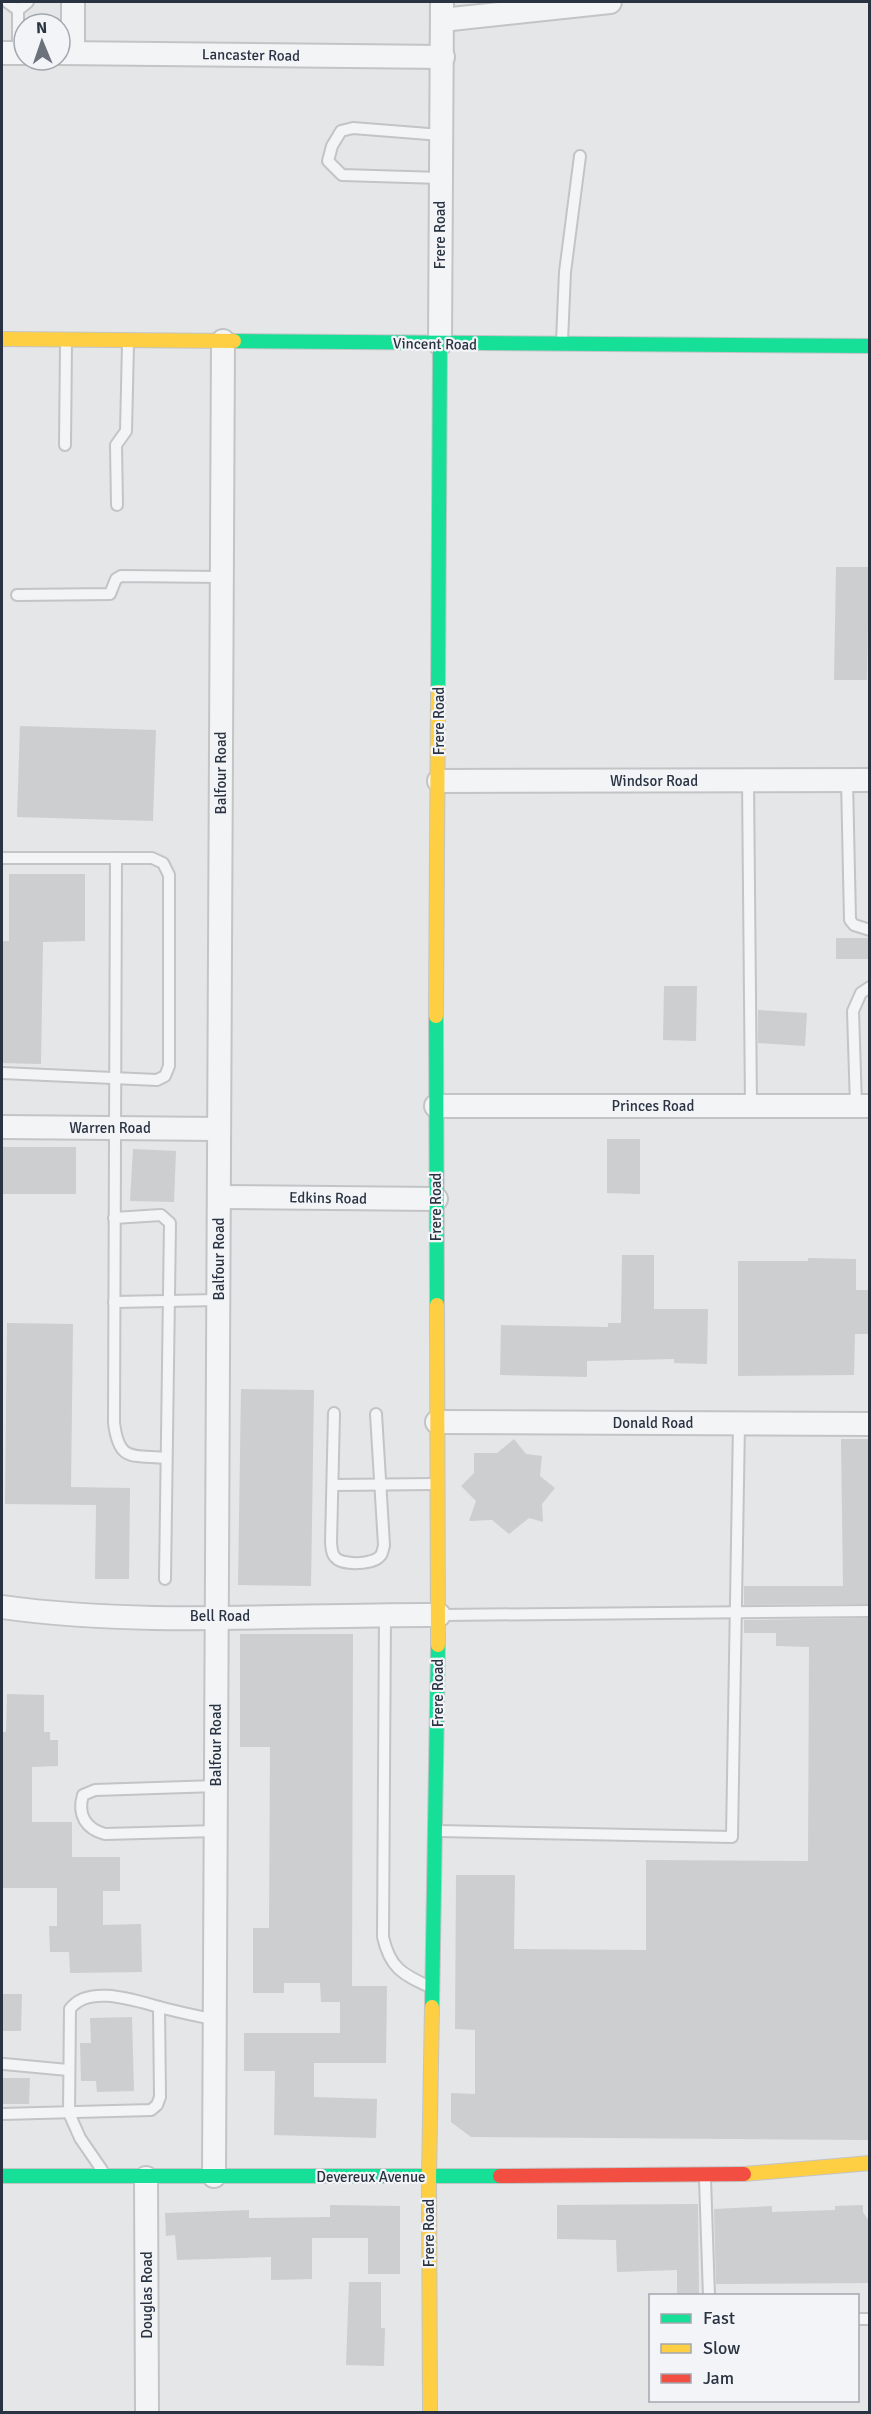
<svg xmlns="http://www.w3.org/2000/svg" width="871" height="2414" font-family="Signika,sans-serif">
  <rect width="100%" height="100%" fill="#e4e6e8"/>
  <g fill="#ccced0">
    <path d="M836 567H869L867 680H834Z"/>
    <path d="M20 726 156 730 153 821 17 817Z"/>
    <path d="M9 874H85V941L43 942 41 1064 2 1063V941H9Z"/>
    <rect x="836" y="938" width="34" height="21"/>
    <path d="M664 986H697L696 1041 663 1040Z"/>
    <path d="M758 1010 807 1013 805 1046 758 1043Z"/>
    <path d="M607 1139H640V1194L607 1193Z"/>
    <rect x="2" y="1147" width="74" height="47"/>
    <path d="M133 1149 176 1151 174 1202 130 1201Z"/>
    <path d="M622 1255H654V1309H708L707 1364 674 1363V1359L587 1361V1377L500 1375 501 1325 608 1327V1323H621Z"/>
    <path d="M808 1258 856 1259V1290H870V1334H855L854 1375 738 1376V1261H808Z"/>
    <path d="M7 1323 73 1324 71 1487 130 1488 129 1579H95L96 1505 5 1504Z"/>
    <path d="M241 1389 314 1390 311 1586 238 1585Z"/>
    <path d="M514 1439 526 1454 542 1456 540 1476 555 1488 542 1504 543 1522 529 1518 509 1534 492 1520 469 1521 476 1501 461 1486 474 1473V1453H497Z"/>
    <path d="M841 1439H870V1604L744 1605V1586H843Z"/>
    <path d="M870 1618V2140L471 2137 451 2122V2093L475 2094V2030L455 2029 456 1875H515L514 1949 646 1950V1860L808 1861 809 1647 776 1646V1633H744V1620Z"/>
    <path d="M240 1634H353L352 1986H387L386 2063H314V2097L377 2099 376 2138 274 2135 275 2071H244V2033H340V2002H321L320 1983H284V1993H253V1928H269L270 1747H240Z"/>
    <path d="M7 1694 44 1695V1732H50V1740H58V1766L32 1767V1822H72V1857H120V1891H103V1925L141 1924 142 1972 70 1973 69 1952H50L49 1926H57V1888H2V1732H6Z"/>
    <path d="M2 1994H22L21 2031H2Z"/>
    <path d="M132 2017 134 2091 97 2092 96 2081H81L80 2043H91L90 2018Z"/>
    <path d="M2 2078H30L29 2104H2Z"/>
    <path d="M698 2204 699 2295H677V2270L617 2272 616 2240 557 2239V2205Z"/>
    <path d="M330 2205 400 2206V2274H368V2238H312V2279L271 2280V2257L177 2260 175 2235 166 2236 165 2213 249 2210V2218L330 2217Z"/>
    <path d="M863 2205V2212L870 2222V2283L716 2284 714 2209 772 2206V2212L835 2210V2206Z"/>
    <path d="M349 2282H381V2328H385L384 2366 346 2365Z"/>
  </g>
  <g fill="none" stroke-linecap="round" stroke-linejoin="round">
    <defs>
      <g id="lane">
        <path d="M7 2 18 10"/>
        <path d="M18 10V53"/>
        <path d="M18 10 28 2"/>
        <path d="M441 178 342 175 328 161 332 146 341 131 353 128 441 135"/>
        <path d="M562 341 565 272 580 156"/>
        <path d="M65 445 66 343"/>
        <path d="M117 505 116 445 126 431 128 344"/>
        <path d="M17 595 110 594 116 579 121 576 222 577"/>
        <path d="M748 780 751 1106"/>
        <path d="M847 780 850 920 854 925 870 930"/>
        <path d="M2 858H152L163 863 169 875V1066L165 1076 157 1080 2 1073"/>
        <path d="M116 858 114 1423C119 1462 131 1455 166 1458"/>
        <path d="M856 1106 853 1011 861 993 870 987"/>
        <path d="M114 1218 161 1215 170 1223 165 1579"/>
        <path d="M114 1302 219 1300"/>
        <path d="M334 1413 331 1543C332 1549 331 1553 335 1557 342 1566 374 1565 381 1555 382 1554 384 1546 384 1545L376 1414"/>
        <path d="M333 1485 435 1484"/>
        <path d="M385 1615 383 1937C390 1968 402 1974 430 1987"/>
        <path d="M442 1615 870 1611"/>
        <path d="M216 1831 105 1834C86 1829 77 1815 83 1795L95 1790 216 1786"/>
        <path d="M438 1831 732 1837 739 1424"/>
        <path d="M4 2064 68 2070"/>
        <path d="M2 2114 151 2110 157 2105 160 2097 159 2007"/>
        <path d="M102 2170 80 2138 69 2113 70 2009C89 1983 139 2002 163 2008 179 2012 196 2016 213 2019"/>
        <path d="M705 2179 709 2296"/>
        <path d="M858 2319H870"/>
      </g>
      <g id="street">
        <path d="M442 20 610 2"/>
        <path d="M2 53H24"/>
        <path d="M60 53 443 57"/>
        <path d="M73 53V2"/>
        <path d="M440 344 442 2"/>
        <path d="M439 781 870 780"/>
        <path d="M436 1106H870"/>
        <path d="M2 1127 219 1129"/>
        <path d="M220 1197 436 1199"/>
        <path d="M437 1422 870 1424"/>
        <path d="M2 1607C144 1627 295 1614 439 1615"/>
        <path d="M214 2176 223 341"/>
        <path d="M146 2178 147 2412"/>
      </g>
      <g id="fast">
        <path d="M234 341 870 346"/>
        <path d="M438 692 440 344"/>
        <path d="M436 1016 437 1305"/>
        <path d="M432 2007 438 1645"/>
        <path d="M2 2176H500"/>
      </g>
      <g id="slow">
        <path d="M2 339 234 341"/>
        <path d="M436 1016 438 692"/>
        <path d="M437 1305 438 1645"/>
        <path d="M744 2174 870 2163"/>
        <path d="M430 2412 429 2177 432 2007"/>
      </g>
      <path id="jam" d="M500 2176 744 2174"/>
    </defs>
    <use href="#lane" stroke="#c2c4c6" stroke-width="14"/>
    <use href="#street" stroke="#c2c4c6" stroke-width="26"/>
    <use href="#fast" stroke="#c2c4c6" stroke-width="16"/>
    <use href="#slow" stroke="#c2c4c6" stroke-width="16"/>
    <use href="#jam" stroke="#c2c4c6" stroke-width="16"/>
    <use href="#lane" stroke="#f3f4f5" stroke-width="10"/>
    <use href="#street" stroke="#f3f4f5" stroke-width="22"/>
    <use href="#fast" stroke="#16e098" stroke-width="14"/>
    <use href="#slow" stroke="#ffcf43" stroke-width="14"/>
    <use href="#jam" stroke="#f24e42" stroke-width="14"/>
  </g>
  <g text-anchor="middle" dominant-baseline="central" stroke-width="4.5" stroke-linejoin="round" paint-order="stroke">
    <g font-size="15" fill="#2a3342" stroke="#f2f4f7">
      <text transform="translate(251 55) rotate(1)">Lancaster Road</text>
      <text transform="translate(440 235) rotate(-90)">Frere Road</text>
      <text transform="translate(435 344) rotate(1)">Vincent Road</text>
      <text transform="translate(439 721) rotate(-90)">Frere Road</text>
      <text transform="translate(221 773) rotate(-90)">Balfour Road</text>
      <text x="654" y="781">Windsor Road</text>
      <text x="653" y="1106">Princes Road</text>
      <text x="110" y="1128">Warren Road</text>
      <text transform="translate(328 1198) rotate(1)">Edkins Road</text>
      <text transform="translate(436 1207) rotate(-90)">Frere Road</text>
      <text transform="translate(219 1259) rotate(-90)">Balfour Road</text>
      <text x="653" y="1423">Donald Road</text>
      <text x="220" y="1616">Bell Road</text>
      <text transform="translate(438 1693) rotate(-90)">Frere Road</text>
      <text transform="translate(216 1745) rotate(-90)">Balfour Road</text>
      <text x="371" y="2177">Devereux Avenue</text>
      <text transform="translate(429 2233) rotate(-90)">Frere Road</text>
      <text transform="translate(147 2295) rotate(-90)">Douglas Road</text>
    </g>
  </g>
  <rect width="871" height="2414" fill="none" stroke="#2a3342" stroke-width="6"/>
  <rect x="649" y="2294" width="210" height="108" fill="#f2f4f7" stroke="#a2a7af" stroke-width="1.5"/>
  <rect x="661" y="2314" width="30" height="9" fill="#16e098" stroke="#a2a7af" stroke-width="1.5"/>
  <text x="703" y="2324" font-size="18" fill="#2a3342">Fast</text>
  <rect x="661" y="2344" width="30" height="9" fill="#ffcf43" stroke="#a2a7af" stroke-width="1.5"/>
  <text x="703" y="2354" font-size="18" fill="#2a3342">Slow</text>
  <rect x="661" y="2374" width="30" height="9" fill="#f24e42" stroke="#a2a7af" stroke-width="1.5"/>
  <text x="703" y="2384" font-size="18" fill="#2a3342">Jam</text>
  <g transform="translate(42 42) rotate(358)"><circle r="28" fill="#f2f4f7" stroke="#a2a7af" stroke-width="1.5"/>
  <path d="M0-4.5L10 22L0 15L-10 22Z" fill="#6b727c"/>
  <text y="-9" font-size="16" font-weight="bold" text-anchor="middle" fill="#2a3342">N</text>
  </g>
</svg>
